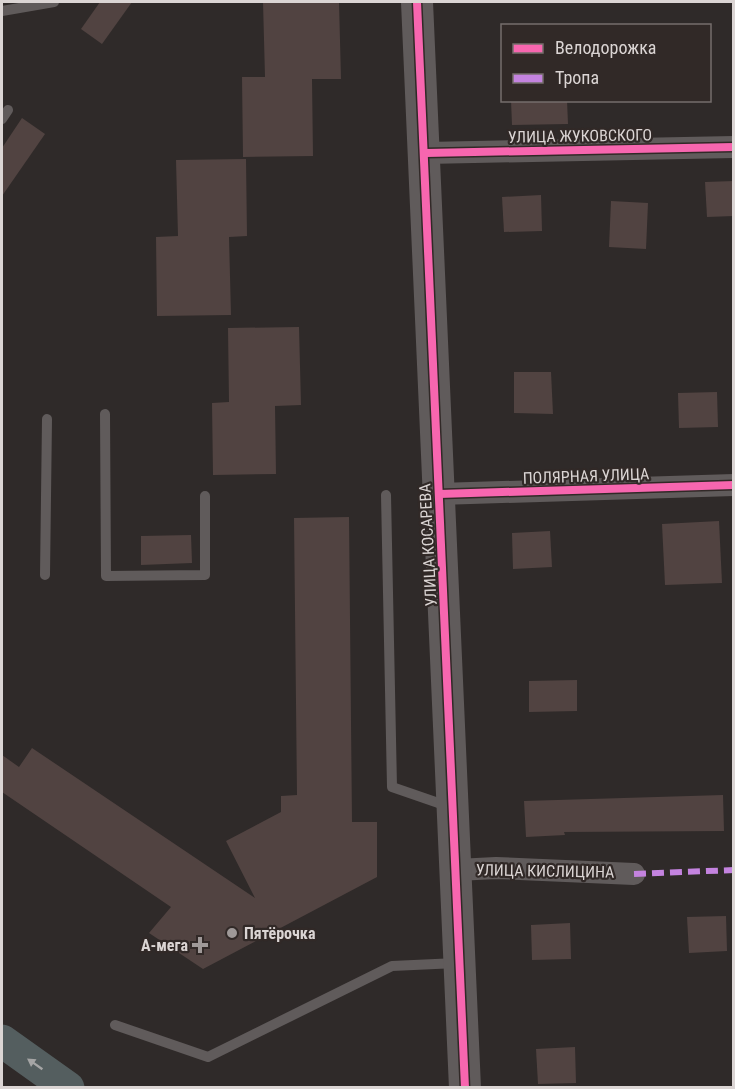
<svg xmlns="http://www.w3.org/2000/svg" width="735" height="1089" font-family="'Roboto Condensed',sans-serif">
  <rect width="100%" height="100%" fill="#2f2a29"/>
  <g fill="#514341">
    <path d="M100 2H132L102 44 81 29Z"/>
    <path d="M263 2H339L341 79H312L313 156 243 157 242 77H265Z"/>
    <path d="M511 100H567L568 124 512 125Z"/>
    <path d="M22 118 45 134 2 196V148Z"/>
    <path d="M246 159 247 236 229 237 231 315 157 316 156 237 178 236 176 160Z"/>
    <path d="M734 181V216L707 217 705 182Z"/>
    <path d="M541 195 542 231 504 232 502 197Z"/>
    <path d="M611 201 648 203 646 249 609 247Z"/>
    <path d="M299 327 301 405 275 406 276 474 213 475 212 403 229 402 228 328Z"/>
    <path d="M514 372H551L553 414 514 413Z"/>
    <path d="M717 392 718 427 679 428 678 393Z"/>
    <path d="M349 517 352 822H377V877L203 969 149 933 171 907 2 792V755L19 767 32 748 255 898 226 841 281 812V796L297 795 294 518Z"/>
    <path d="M719 521 722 583 665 585 662 524Z"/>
    <path d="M550 531 552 567 513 569 512 533Z"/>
    <path d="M191 535 192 563 141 565V536Z"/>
    <path d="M577 680V711L529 712V681Z"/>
    <path d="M723 795 724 831 564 832 565 835 526 837 524 801Z"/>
    <path d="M726 916 727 951 689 953 687 917Z"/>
    <path d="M570 923 571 959 532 960 531 925Z"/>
    <path d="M575 1047 576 1083 538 1084 536 1049Z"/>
  </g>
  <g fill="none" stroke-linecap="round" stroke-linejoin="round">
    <g stroke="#605b5b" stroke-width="10">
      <path d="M2 11 54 2"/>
      <path d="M2 119 8 110"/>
      <path d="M105 414 106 576 205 575V496"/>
      <path d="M386 495 392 787 450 807"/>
      <path d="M45 575 47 419"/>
      <path d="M115 1025 208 1057 392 966 457 963"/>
    </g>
    <g stroke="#605b5b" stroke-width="22">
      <path d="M426 153 734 147"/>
      <path d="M439 494 734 485"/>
      <path d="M457 870 496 868 634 874"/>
    </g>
    <path stroke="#605b5b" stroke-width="32" d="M417 2 465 1088"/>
    <path stroke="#545e5f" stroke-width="33" d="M2 1041 68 1088"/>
    <path stroke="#c483df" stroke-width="6" stroke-dasharray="12 6" stroke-linecap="butt" d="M634 874 734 870"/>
    <defs>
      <g id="cycleway">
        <path d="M417 2 465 1088"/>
        <path d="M426 153 734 147"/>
        <path d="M439 494 734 485"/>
      </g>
    </defs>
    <use href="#cycleway" stroke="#312927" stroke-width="11"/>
    <use href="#cycleway" stroke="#f766af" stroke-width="8"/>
  </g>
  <defs><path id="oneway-solid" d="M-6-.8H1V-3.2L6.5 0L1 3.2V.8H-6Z" transform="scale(1.5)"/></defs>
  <use fill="#a5a5a5" href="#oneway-solid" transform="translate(35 1064) rotate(-145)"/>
  <g fill="#9f9998" stroke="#312927" stroke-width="2">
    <circle cx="232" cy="933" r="6"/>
    <path d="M197 936h6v6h6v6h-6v6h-6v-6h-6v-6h6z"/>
  </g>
  <g text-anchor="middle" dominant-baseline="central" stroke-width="4.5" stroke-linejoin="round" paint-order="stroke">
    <g font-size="16" fill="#dbd5d4" stroke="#312927">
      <text transform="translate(580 136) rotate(-1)">УЛИЦА ЖУКОВСКОГО</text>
      <text transform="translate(586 476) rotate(-2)">ПОЛЯРНАЯ УЛИЦА</text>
      <text transform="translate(428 545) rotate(-93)">УЛИЦА КОСАРЕВА</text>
      <text transform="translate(545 871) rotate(1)">УЛИЦА КИСЛИЦИНА</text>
    </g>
    <g font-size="16" font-weight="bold" fill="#dbd5d4" stroke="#312927" text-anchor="start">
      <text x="244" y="933">Пятёрочка</text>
      <text x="188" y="945" text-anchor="end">А-мега</text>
    </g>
  </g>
  <rect width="735" height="1089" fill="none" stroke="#dbd5d4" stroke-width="6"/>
  <rect x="501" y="24" width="210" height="78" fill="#312927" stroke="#756e6c" stroke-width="1.5"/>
  <rect x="513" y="44" width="30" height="9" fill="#f766af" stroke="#756e6c" stroke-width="1.5"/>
  <text x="555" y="54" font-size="18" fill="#dbd5d4">Велодорожка</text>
  <rect x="513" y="74" width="30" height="9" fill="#c483df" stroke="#756e6c" stroke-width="1.5"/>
  <text x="555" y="84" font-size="18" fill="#dbd5d4">Тропа</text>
</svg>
